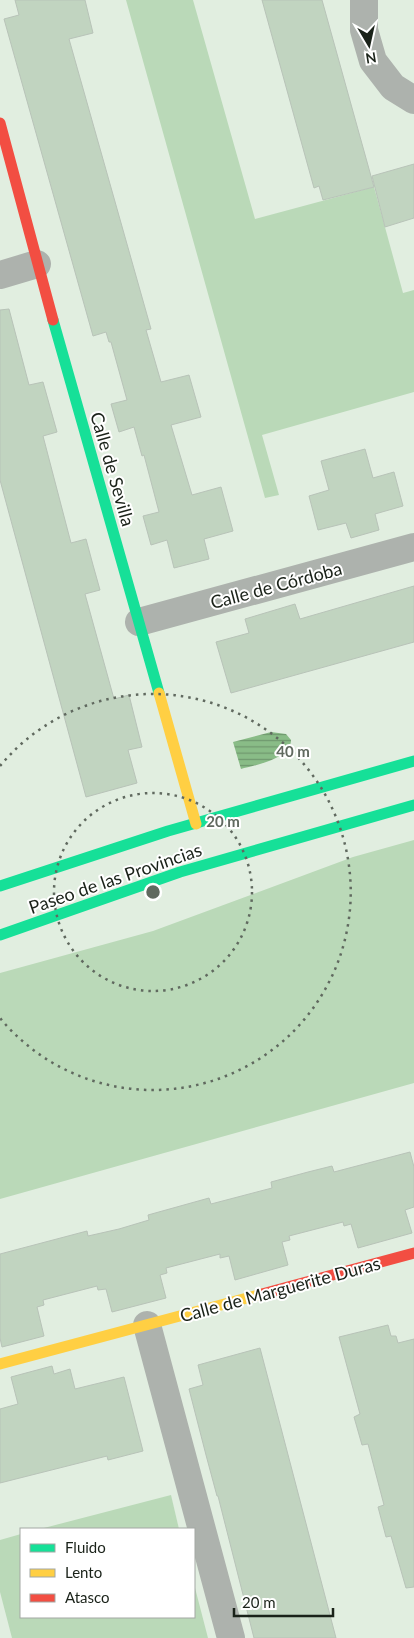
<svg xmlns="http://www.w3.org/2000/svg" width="414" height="1638" font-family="Lato,sans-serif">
  <defs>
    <pattern id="water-rules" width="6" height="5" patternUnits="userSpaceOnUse" patternTransform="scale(1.25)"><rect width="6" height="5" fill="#89bc87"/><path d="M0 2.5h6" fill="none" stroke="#6f986e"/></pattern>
  </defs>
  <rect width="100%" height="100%" fill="#e1eee0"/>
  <g fill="#bad9b8">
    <path d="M126 0H193L255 219 374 187 403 293 414 290V392L262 435 279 495 265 498Z"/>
    <path d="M414 840V1083L0 1199V973L153 931 353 857Z"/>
    <path d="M171 1495 179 1529H40Z"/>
    <path d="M21 1534V1617H194V1584L208 1638H12L0 1592V1540Z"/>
  </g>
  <path fill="url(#water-rules)" d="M271 732 286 734 291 740C291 759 255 765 241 769L233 742Z"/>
  <g fill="#c1d4c0" stroke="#b8c3b8">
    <path d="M15 0H85L93 33 69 39 151 329 146 330 161 382 189 375 201 417 171 425 192 495 221 487 233 531 204 539 209 559 174 568 167 540 151 545 143 516 159 512 144 455 142 456 134 427 119 432 111 404 127 400 111 342H109L106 332 93 336 4 19 19 15Z"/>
    <path d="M262 0H322L374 187 323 200 319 186 314 188Z"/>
    <path d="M414 164V218L385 227 372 176Z"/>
    <path d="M9 309 29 385 43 382 57 432 43 436 71 543 86 539 93 565 100 590 85 594 114 699 129 695 142 747 128 750 137 783 86 797 0 480V310Z"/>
    <path d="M365 449 373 478 394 472 403 506 375 514 379 530 351 538 346 523 318 530 309 496 329 490 321 461Z"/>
    <path d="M414 586V642L231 693 216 642 249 633 245 619 295 604 300 619Z"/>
    <path d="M410 1152 414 1167V1207L405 1210 412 1233 358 1248 351 1224 344 1226 343 1222 289 1236 290 1240 282 1242 288 1265 235 1280 229 1256 220 1258V1254L166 1268 167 1273 160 1275 166 1298 112 1312 106 1289 98 1290 97 1286 43 1300 44 1305 37 1307 44 1336 2 1347 0 1338V1254L87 1231 88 1236 119 1229 149 1220 148 1215 209 1198 211 1204 272 1188 271 1182 308 1172 332 1166 334 1172Z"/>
    <path d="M388 1325 391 1336H396L398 1343 414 1339V1587L406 1588 391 1536 386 1537 378 1507 384 1505 368 1444 362 1445 354 1417 360 1414 339 1337Z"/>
    <path d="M260 1348 270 1386 336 1638H254L218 1496H217L206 1455 189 1389 203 1385 198 1365Z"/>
    <path d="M52 1366 54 1374 70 1369 75 1389 124 1377 143 1451 108 1460 107 1456 0 1483V1409L18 1404 11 1377Z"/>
  </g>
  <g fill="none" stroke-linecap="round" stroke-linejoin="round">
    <g stroke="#adb2ad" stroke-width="28">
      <path d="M364 0V30L373 61 393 87 414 100"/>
      <path d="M0 275 37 264"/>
      <path d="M139 622 414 547"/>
      <path d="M147 1325 231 1638"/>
    </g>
    <g stroke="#16e098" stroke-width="11">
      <path d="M53 320 159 693"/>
      <path d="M0 886 168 831 414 761"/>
      <path d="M0 935 180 872 414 805"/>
    </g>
    <g stroke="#ffcf43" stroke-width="11">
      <path d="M159 693 196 824"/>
      <path d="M0 1364 262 1294"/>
    </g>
    <g stroke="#f24e42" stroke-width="11">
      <path d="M0 123 53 320"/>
      <path d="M262 1294 414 1253"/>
    </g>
  </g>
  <g fill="none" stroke="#60695f" stroke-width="2.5" stroke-dasharray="2.5 5">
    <circle cx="153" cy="892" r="99"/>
    <path d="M0 766A198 198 0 1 1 0 1018"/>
  </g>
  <g text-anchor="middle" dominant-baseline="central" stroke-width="4" stroke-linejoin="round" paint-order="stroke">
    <g font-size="18" fill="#1a2219" stroke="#fff">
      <text transform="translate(113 469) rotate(74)">Calle de Sevilla</text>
      <text transform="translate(276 585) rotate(-15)">Calle de Córdoba</text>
      <text transform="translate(115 878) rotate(-19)">Paseo de las Provincias</text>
      <text transform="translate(280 1289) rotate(-15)">Calle de Marguerite Duras</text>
    </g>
  </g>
  <circle cx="153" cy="892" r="8" fill="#60695f" stroke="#fff" stroke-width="2.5"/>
  <g font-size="15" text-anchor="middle" font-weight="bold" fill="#60695f" stroke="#fff" stroke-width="4" stroke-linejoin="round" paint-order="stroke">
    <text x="293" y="757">40 m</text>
    <text x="223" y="827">20 m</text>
  </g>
  <rect x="20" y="1528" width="175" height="90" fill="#ffffff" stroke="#a3a7a3"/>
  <rect x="30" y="1544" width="25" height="8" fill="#16e098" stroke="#a3a7a3"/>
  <text x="65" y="1553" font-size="15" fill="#1a2219">Fluido</text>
  <rect x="30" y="1569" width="25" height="8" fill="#ffcf43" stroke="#a3a7a3"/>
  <text x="65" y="1578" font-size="15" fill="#1a2219">Lento</text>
  <rect x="30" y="1594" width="25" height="8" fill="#f24e42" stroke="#a3a7a3"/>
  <text x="65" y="1603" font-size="15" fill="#1a2219">Atasco</text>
  <g transform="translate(369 45) rotate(171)" stroke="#ffffff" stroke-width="4" paint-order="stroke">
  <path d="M0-4L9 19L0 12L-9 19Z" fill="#1a2219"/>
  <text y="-8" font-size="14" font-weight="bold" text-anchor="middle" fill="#1a2219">N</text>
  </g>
  <path d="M234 1608v8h99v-8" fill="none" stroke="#1a2219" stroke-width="2.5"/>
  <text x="242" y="1608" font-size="15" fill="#1a2219" stroke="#ffffff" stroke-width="4" paint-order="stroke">20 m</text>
</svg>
